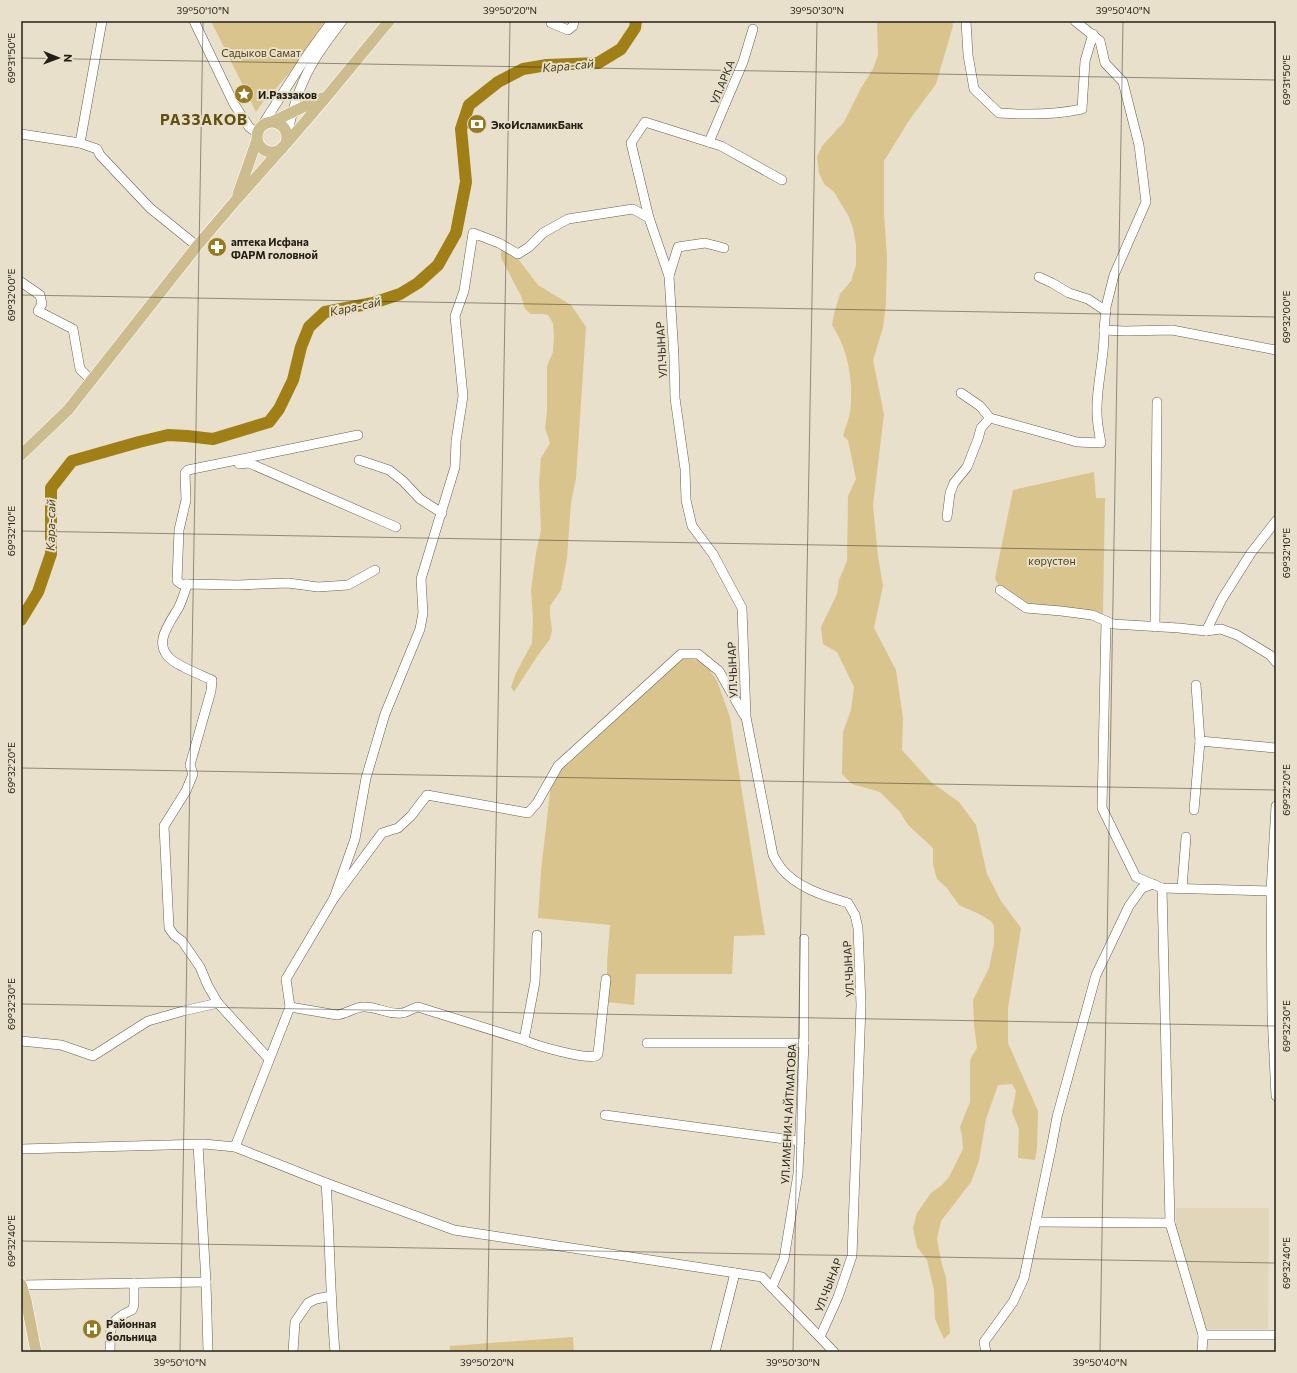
<svg xmlns="http://www.w3.org/2000/svg" width="1297" height="1373" font-family="Commissioner,sans-serif">
  <rect width="100%" height="100%" fill="#e8e0cb"/>
  <path fill="#e1d6ba" d="M1176 1208H1269L1268 1329H1206L1176 1230Z"/>
  <g fill="#d9c48d">
    <path d="M211 21H325L290 72 273 92 271 91 256 112Z"/>
    <path d="M877 21H952L953 26 936 84 910 119 884 161V213L887 256 886 303 883 328 873 360 884 414 873 505 878 556 883 586 874 628 896 670 903 718 902 750 931 782 959 802 976 825 987 874 1001 901 1021 928 1008 1008V1043L1038 1111 1037 1149 1035 1160 1018 1158 1019 1129 1012 1112 1016 1091 1012 1084 998 1085 986 1119 979 1161 971 1182 941 1221 937 1239 942 1265 946 1277 950 1333 944 1339 935 1319 934 1290 927 1260 917 1247 913 1228 917 1213 931 1193 942 1185 949 1177 963 1149 962 1136 960 1127 970 1102V1063L971 1058 977 1048 974 1025 973 1000 989 968 994 944V926L991 921 979 914 959 905 947 888 937 879 933 865V848L908 825 900 812 880 792 852 784 842 774 843 732 851 710 854 687 837 652 823 644 821 627 837 594 839 580 847 561 848 496 856 479 848 440 843 436C845 428 849 420 850 412 854 382 848 349 832 325L834 314 840 294 851 281 856 265V245L853 228 848 215 834 192 824 184 819 173 817 157 822 146 844 122 861 88 873 69 878 55Z"/>
    <path d="M501 247 512 251 538 285 571 305 586 327 576 478 571 503 567 558 561 590 550 606V615L552 630 550 639 538 655 514 692 511 687 516 673 532 643 533 619 531 590 536 553 541 530 539 482 541 458 550 443 545 428 547 411V366L553 352 554 337 553 323 548 315 542 314H531L525 309 521 296 501 258Z"/>
    <path d="M1094 472 1096 498H1105L1103 614 1052 615 1005 599 995 578 1013 490Z"/>
    <path d="M682 657 703 661 717 681 730 717 765 935 734 936 732 974H636L634 1005 607 1002V963L610 925 538 918 541 871 552 774Z"/>
    <path d="M573 1337 574 1352H450V1346Z"/>
  </g>
  <g fill="none" stroke-linecap="round" stroke-linejoin="round">
    <path stroke="#9f7f16" stroke-width="12" d="M21 620 38 592 51 554V488L72 461 139 442 168 435 187 436 213 439 269 422 279 409 293 380 301 347 309 327 325 312 373 303 400 294 418 283 438 265 456 233 466 182 461 129 469 105 498 82 523 69 547 65 598 63 621 49 635 28 636 21"/>
    <defs>
      <g id="minor">
        <path d="M194 21 234 104 249 127 257 133"/>
        <path d="M966 21 968 55 974 89 999 113C1027 115 1054 115 1082 109L1085 61 1093 34"/>
        <path d="M1075 21 1100 41 1105 63 1123 82 1139 145 1146 202 1114 275 1106 307 1104 330 1125 331 1172 330 1276 350"/>
        <path d="M551 23 568 30 573 26 574 21"/>
        <path d="M263 124 308 54 332 21"/>
        <path d="M21 134 80 143 97 149 100 155 150 208 197 246"/>
        <path d="M287 137C292 109 300 83 315 59 323 46 333 33 342 21"/>
        <path d="M709 142 743 62 753 29"/>
        <path d="M80 143 102 21"/>
        <path d="M782 180 721 146 645 122 631 143 649 218 669 276 674 356 675 398 685 469 686 500 692 526 713 554 742 608 746 717 773 855C775 859 778 864 781 868 797 888 825 896 848 903L855 915 858 928 861 1005 852 1256 838 1297 820 1337"/>
        <path d="M669 276 678 247 705 243 724 248"/>
        <path d="M1039 277 1052 283 1069 293 1088 299 1106 311"/>
        <path d="M21 282 40 295 42 304 38 311 73 329 80 369 91 380"/>
        <path d="M961 393 980 406 990 418 1077 442 1101 443C1099 433 1097 423 1097 413 1096 385 1105 358 1104 330"/>
        <path d="M359 460 389 470 403 481 420 499 442 513"/>
        <path d="M239 464 249 463 396 527"/>
        <path d="M947 517 950 493 954 483 967 467 978 439 981 428 990 418"/>
        <path d="M187 584H181L177 581 179 530 186 500 185 473 188 470 358 435"/>
        <path d="M1000 590 1026 608 1061 611 1092 615 1113 624 1179 628 1206 631 1221 629 1237 635 1270 655 1276 662"/>
        <path d="M1106 621 1102 808 1136 877 1162 888 1271 891"/>
        <path d="M1155 627 1157 402"/>
        <path d="M1206 631 1222 599 1251 553 1276 521"/>
        <path d="M1196 685 1200 741"/>
        <path d="M1276 806 1271 891 1272 1014 1276 1096"/>
        <path d="M1194 810 1200 741 1276 748"/>
        <path d="M1162 888 1170 1223 1203 1335 1202 1352"/>
        <path d="M1182 888 1186 837"/>
        <path d="M334 898 355 839 366 778 385 714 420 629 423 613 421 579 455 467 456 441 463 396 455 316 464 291 473 233 499 243 518 254 529 247 543 233 568 219 633 209 649 218"/>
        <path d="M537 935 535 982 524 1040C537 1046 583 1059 596 1056L598 1054 606 979"/>
        <path d="M290 1007 337 1015C346 1014 355 1007 363 1007 376 1006 389 1015 401 1013 407 1013 412 1008 418 1007L524 1040"/>
        <path d="M21 1041 61 1045 93 1056 148 1021 183 1011 218 1003"/>
        <path d="M647 1043H804"/>
        <path d="M269 1059 218 1003 208 986 200 967 182 941 174 935 169 928 164 826 186 791 193 774 190 765 211 691 212 680C201 675 183 668 173 661 151 645 169 624 179 607 182 600 185 592 187 584L238 585 288 583 318 587 348 585 375 570"/>
        <path d="M605 1115 800 1141"/>
        <path d="M198 1145 206 1282 208 1352"/>
        <path d="M235 1147 290 1007 286 979 334 898 382 833 398 828 411 816 427 795 528 813 537 803 558 766 681 654H698L719 671 744 715"/>
        <path d="M21 1149 204 1144 235 1147 326 1183 454 1230 762 1277 834 1352"/>
        <path d="M326 1183C330 1239 330 1296 335 1352"/>
        <path d="M1036 1222 1170 1223"/>
        <path d="M21 1285 206 1282"/>
        <path d="M772 1287 784 1259 798 1174 804 1043V939"/>
        <path d="M1203 1335H1276"/>
        <path d="M110 1352C111 1327 107 1321 132 1310L134 1305V1283"/>
        <path d="M293 1352 295 1322 308 1303 316 1299 331 1296"/>
        <path d="M715 1352 735 1273"/>
        <path d="M986 1352 984 1342 1013 1302 1024 1278 1052 1144 1057 1117 1096 975 1129 906 1142 888 1153 884"/>
      </g>
      <g id="major">
        <path d="M274 121 322 98"/>
        <circle cx="272" cy="137" r="15"/>
        <path d="M286 144 328 95 389 21"/>
        <path d="M238 194 257 140"/>
        <path d="M21 455 68 410 197 246 236 200 283 147"/>
        <path d="M21 1284 26 1300 36 1352"/>
      </g>
    </defs>
    <use href="#minor" stroke="#665f4d" stroke-width="10"/>
    <use href="#major" stroke="#fff" stroke-width="12"/>
    <use href="#minor" stroke="#fff" stroke-width="9"/>
    <use href="#major" stroke="#cdbc8e" stroke-width="11"/>
  </g>
  <path fill="none" stroke="#221f17" stroke-width="1" stroke-opacity="0.45" d="M21 58 1276 80M21 295 1276 317M21 531 1276 553M21 768 1276 790M21 1004 1276 1026M21 1241 1276 1263M180 1352 203 21M487 1352 510 21M793 1352 817 21M1100 1352 1123 21"/>
  <defs>
    <symbol id="sight-disc" viewBox="-11 -11 22 22"><circle r="9.5" fill="#967921" stroke="#e8e0cb"/><path d="M0-6L1.8-2.2L6-1.7L2.9 1.2L3.7 5.4L0 3.3L-3.7 5.4L-2.9 1.2L-6-1.7L-1.8-2.2Z" fill="#fff"/></symbol>
    <symbol id="bank-disc" viewBox="-11 -11 22 22"><circle r="9.5" fill="#967921" stroke="#e8e0cb"/><path d="M-6-4H6V4H-6ZM0-2.3a2.3 2.3 0 1 0 0 4.6a2.3 2.3 0 1 0 0-4.6Z" fill="#fff"/></symbol>
    <symbol id="pharmacy-disc" viewBox="-11 -11 22 22"><circle r="9.5" fill="#967921" stroke="#e8e0cb"/><path d="M-2-6h4v4h4v4h-4v4h-4v-4h-4v-4h4Z" fill="#fff"/></symbol>
    <symbol id="hospital-disc" viewBox="-11 -11 22 22"><circle r="9.5" fill="#967921" stroke="#e8e0cb"/><path d="M-5-5h3v3.5h4V-5h3V5h-3V1.5h-4V5h-3Z" fill="#fff"/></symbol>
  </defs>
  <g fill-rule="evenodd">
    <use href="#sight-disc" x="233" y="83" width="22" height="22"/>
    <use href="#bank-disc" x="466" y="113" width="22" height="22"/>
    <use href="#pharmacy-disc" x="206" y="236" width="22" height="22"/>
    <use href="#hospital-disc" x="81" y="1318" width="22" height="22"/>
  </g>
  <g text-anchor="middle" dominant-baseline="central" stroke-width="4" stroke-linejoin="round" paint-order="stroke">
    <g font-size="11" fill="#4e4018" stroke="#e8e0cb">
      <text x="261" y="52">Садыков Самат</text>
      <text x="1052" y="560">көрүстөн</text>
    </g>
    <g font-size="11" fill="#221f17" stroke="#e8e0cb">
      <text transform="translate(722 82) rotate(-68)">УЛ.АРКА</text>
      <text transform="translate(661 350) rotate(-93)">УЛ.ЧЫНАР</text>
      <text transform="translate(732 670) rotate(-92)">УЛ.ЧЫНАР</text>
      <text transform="translate(848 969) rotate(-93)">УЛ.ЧЫНАР</text>
      <text transform="translate(788 1114) rotate(-87)">УЛ.ИМЕНИ.Ч АЙТМАТОВА</text>
      <text transform="translate(828 1285) rotate(-69)">УЛ.ЧЫНАР</text>
    </g>
    <g font-size="11" font-weight="bold" fill="#221f17" stroke="#e8e0cb" text-anchor="start">
      <text x="258" y="94">И.Раззаков</text>
      <text x="491" y="124">ЭкоИсламикБанк</text>
      <text x="231" y="241">аптека Исфана<tspan x="231" dy="13">ФАРМ головной</tspan></text>
      <text x="106" y="1323">Районная<tspan x="106" dy="13">больница</tspan></text>
    </g>
    <g font-size="12" font-style="italic" fill="#4e4119" stroke="#e8e0cb">
      <text transform="translate(568 65) rotate(-5)">Кара-сай</text>
      <text transform="translate(355 306) rotate(-12)">Кара-сай</text>
      <text transform="translate(50 525) rotate(-89)">Кара-сай</text>
    </g>
    <g font-size="15" font-weight="bold" letter-spacing="1" fill="#624f12" stroke="#e8e0cb">
      <text x="204" y="119">РАЗЗАКОВ</text>
    </g>
  </g>
  <rect width="1297" height="1373" fill="none" stroke="#e8e0cb" stroke-width="44"/>
  <g transform="translate(58 58) rotate(91)" stroke="#e8e0cb" stroke-width="3" paint-order="stroke">
  <path d="M0-3L7 15L0 10L-7 15Z" fill="#221f17"/>
  <text y="-6" font-size="11" font-weight="bold" text-anchor="middle" fill="#221f17">N</text>
  </g>
  <rect x="22" y="22" width="1253" height="1329" fill="none" stroke="#221f17" stroke-width="1.5"/>
  <g font-size="10" text-anchor="middle" fill="#221f17">
    <text x="203" y="14">39°50'10"N</text>
    <text x="510" y="14">39°50'20"N</text>
    <text x="817" y="14">39°50'30"N</text>
    <text x="1123" y="14">39°50'40"N</text>
    <text transform="translate(11 58) rotate(-90)" y="4">69°31'50"E</text>
    <text transform="translate(1286 80) rotate(-90)" y="4">69°31'50"E</text>
    <text transform="translate(11 295) rotate(-90)" y="4">69°32'00"E</text>
    <text transform="translate(1286 317) rotate(-90)" y="4">69°32'00"E</text>
    <text transform="translate(11 531) rotate(-90)" y="4">69°32'10"E</text>
    <text transform="translate(1286 553) rotate(-90)" y="4">69°32'10"E</text>
    <text transform="translate(11 768) rotate(-90)" y="4">69°32'20"E</text>
    <text transform="translate(1286 790) rotate(-90)" y="4">69°32'20"E</text>
    <text transform="translate(11 1004) rotate(-90)" y="4">69°32'30"E</text>
    <text transform="translate(1286 1026) rotate(-90)" y="4">69°32'30"E</text>
    <text transform="translate(11 1241) rotate(-90)" y="4">69°32'40"E</text>
    <text transform="translate(1286 1263) rotate(-90)" y="4">69°32'40"E</text>
    <text x="180" y="1366">39°50'10"N</text>
    <text x="487" y="1366">39°50'20"N</text>
    <text x="793" y="1366">39°50'30"N</text>
    <text x="1100" y="1366">39°50'40"N</text>
  </g>
</svg>
